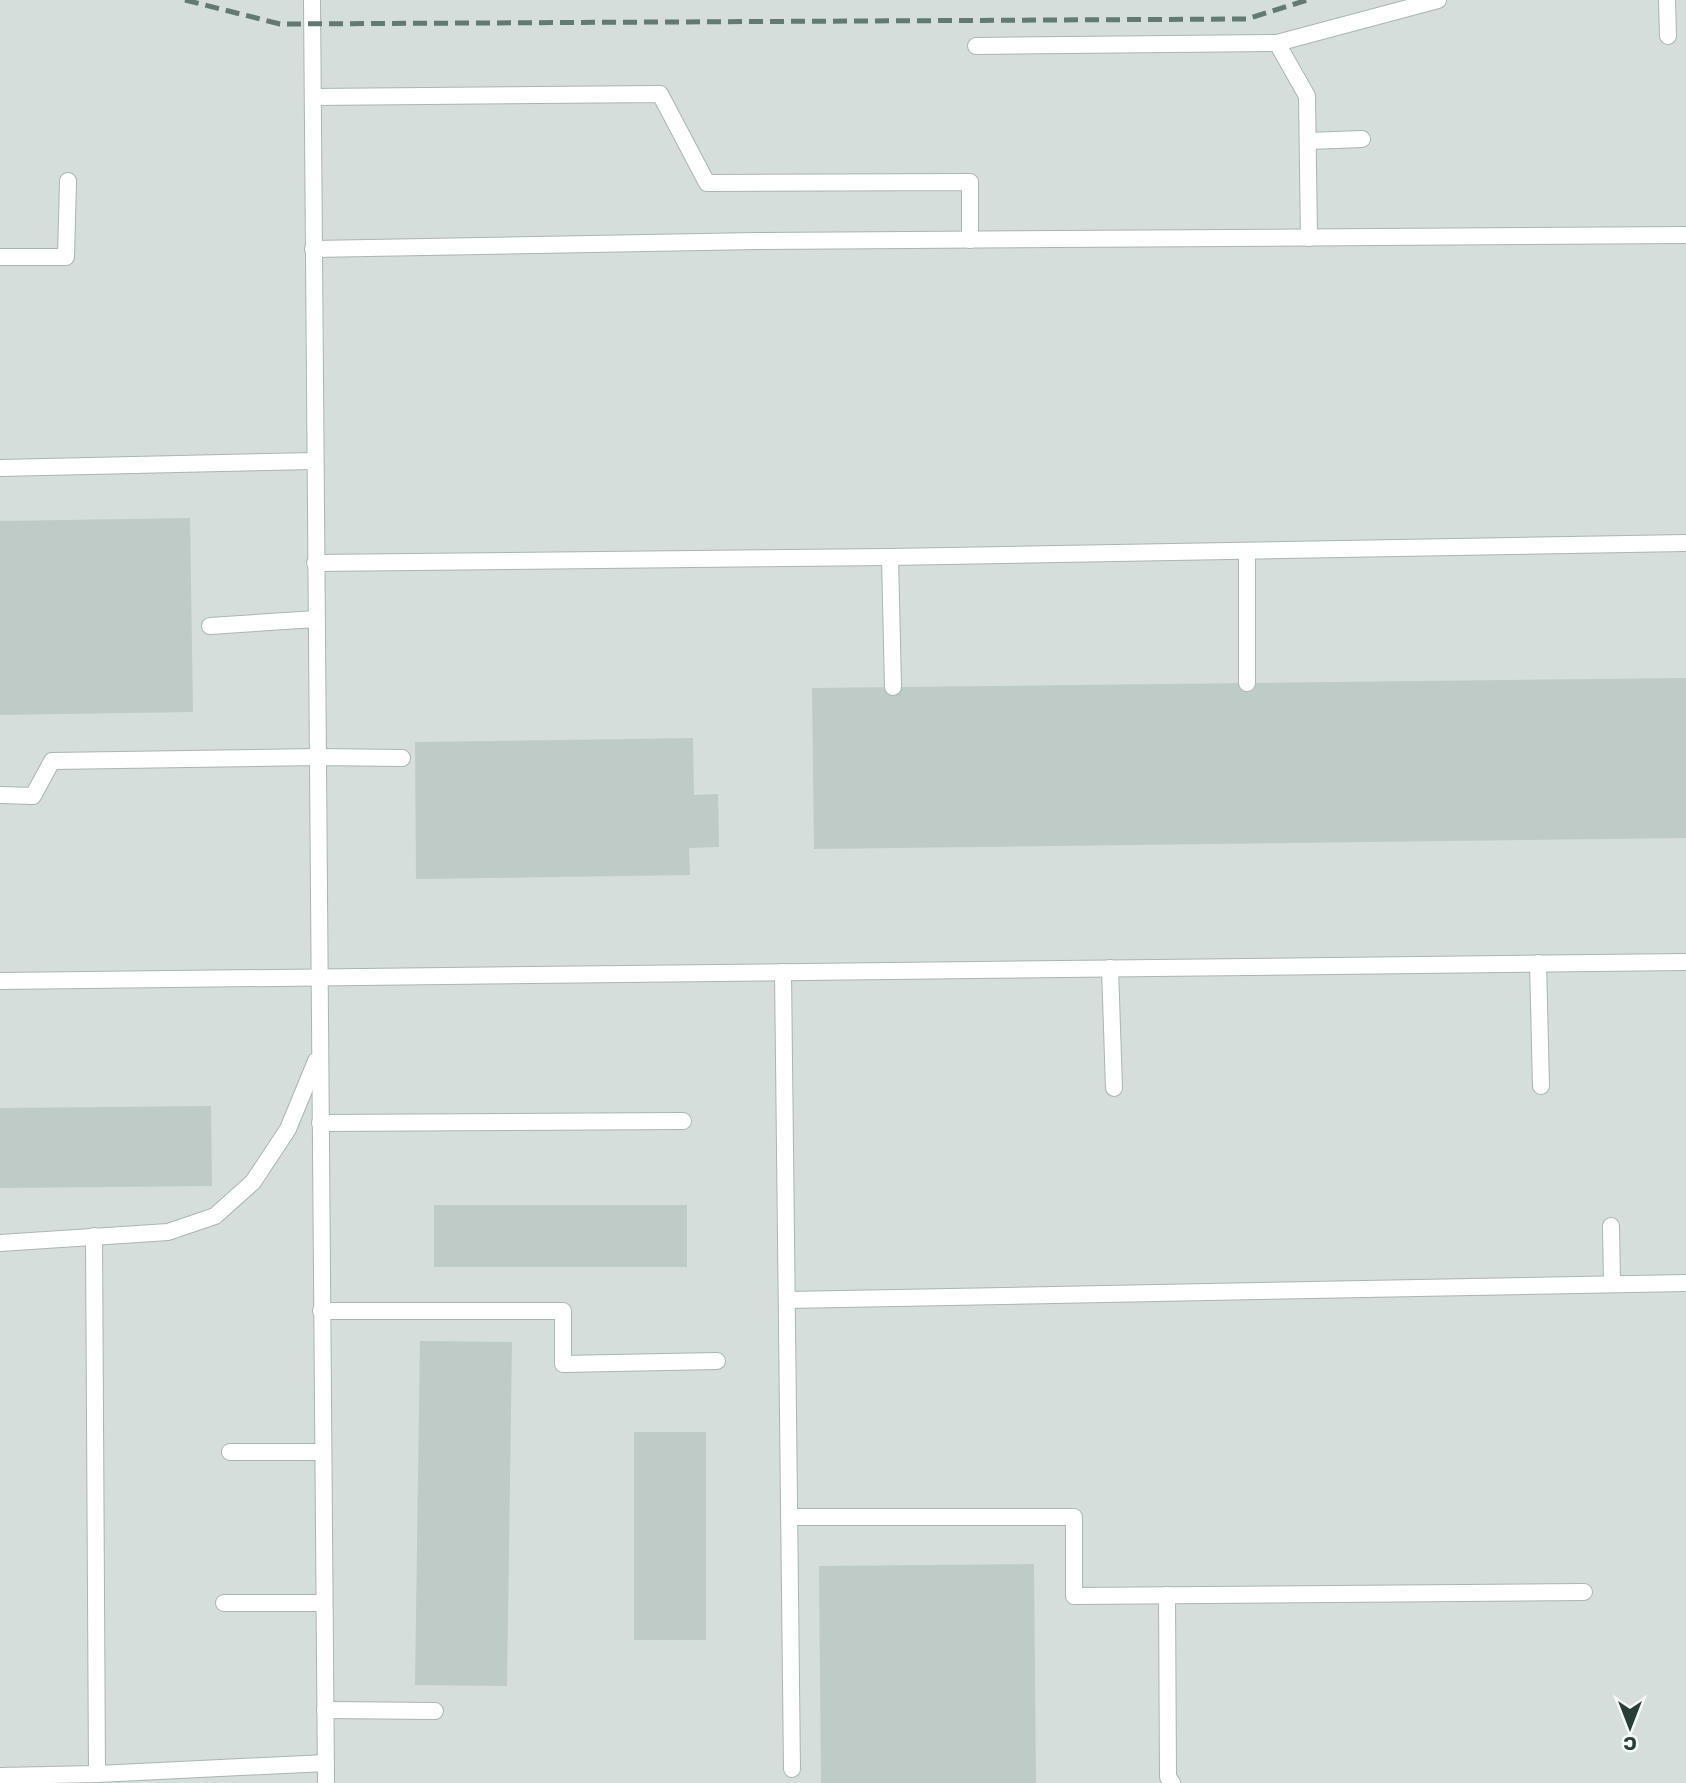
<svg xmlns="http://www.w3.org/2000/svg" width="1686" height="1783" font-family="Rubik,sans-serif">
  <rect width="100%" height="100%" fill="#e7eeeb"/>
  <rect fill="#d5deda" x="0" y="0" width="1686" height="1783"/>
  <g fill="#bfcbc7">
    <path d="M190 518 193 712 0 715V521Z"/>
    <path d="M1686 678V838L814 849 812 688Z"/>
    <path d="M693 738 694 795 718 794 719 847 689 848 690 875 416 879 415 742Z"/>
    <path d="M211 1106 212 1186 0 1188V1108Z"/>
    <rect x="434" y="1205" width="253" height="62"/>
    <path d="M420 1341 512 1342 507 1686 415 1685Z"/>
    <rect x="634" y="1432" width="72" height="208"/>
    <path d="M1034 1564 1036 1783H821L819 1566Z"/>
  </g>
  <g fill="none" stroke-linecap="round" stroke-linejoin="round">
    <defs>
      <g id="service">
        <path d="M312 0 326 1783"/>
        <path d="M1667 0 1668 36"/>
        <path d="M1277 43 1307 96 1309 238"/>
        <path d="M976 46 1277 43 1438 0"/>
        <path d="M313 97 660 94 707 183 970 182V240"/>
        <path d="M1308 141 1362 139"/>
        <path d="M313 249 757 241 1686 235"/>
        <path d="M0 257H66L68 181"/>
        <path d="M0 468 315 461"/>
        <path d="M1247 551V683"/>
        <path d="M890 557 893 687"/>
        <path d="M315 563 890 557 1686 543"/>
        <path d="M210 626 316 619"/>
        <path d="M0 795 33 796 52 761 317 757 402 758"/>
        <path d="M1538 963 1541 1086"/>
        <path d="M1110 968 1114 1088"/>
        <path d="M783 972 792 1769"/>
        <path d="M0 981 1686 962"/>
        <path d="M320 1123 683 1121"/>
        <path d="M1611 1226 1612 1284"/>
        <path d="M94 1236 97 1774"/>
        <path d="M0 1243 168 1232 215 1216 253 1182 288 1129 316 1061"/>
        <path d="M787 1300 1686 1283"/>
        <path d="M321 1311H563V1364L717 1361"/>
        <path d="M230 1452H322"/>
        <path d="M789 1517H1074V1596L1584 1592"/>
        <path d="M1167 1595 1168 1777 1172 1783"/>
        <path d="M224 1603H323"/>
        <path d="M325 1710 435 1711"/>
        <path d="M0 1776 97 1774 326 1763"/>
      </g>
    </defs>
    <use href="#service" stroke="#aab6b2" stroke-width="18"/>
    <use href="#service" stroke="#fff" stroke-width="16"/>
    <path stroke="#627a73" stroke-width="5" stroke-dasharray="14 7" stroke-linecap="butt" d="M185 0 280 24 1247 19 1307 0"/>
  </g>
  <g transform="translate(1630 1727) rotate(180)" stroke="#f7faf9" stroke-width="5" paint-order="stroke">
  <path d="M0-5L12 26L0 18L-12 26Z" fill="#273f38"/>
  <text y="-10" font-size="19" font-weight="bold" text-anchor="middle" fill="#273f38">С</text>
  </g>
</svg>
